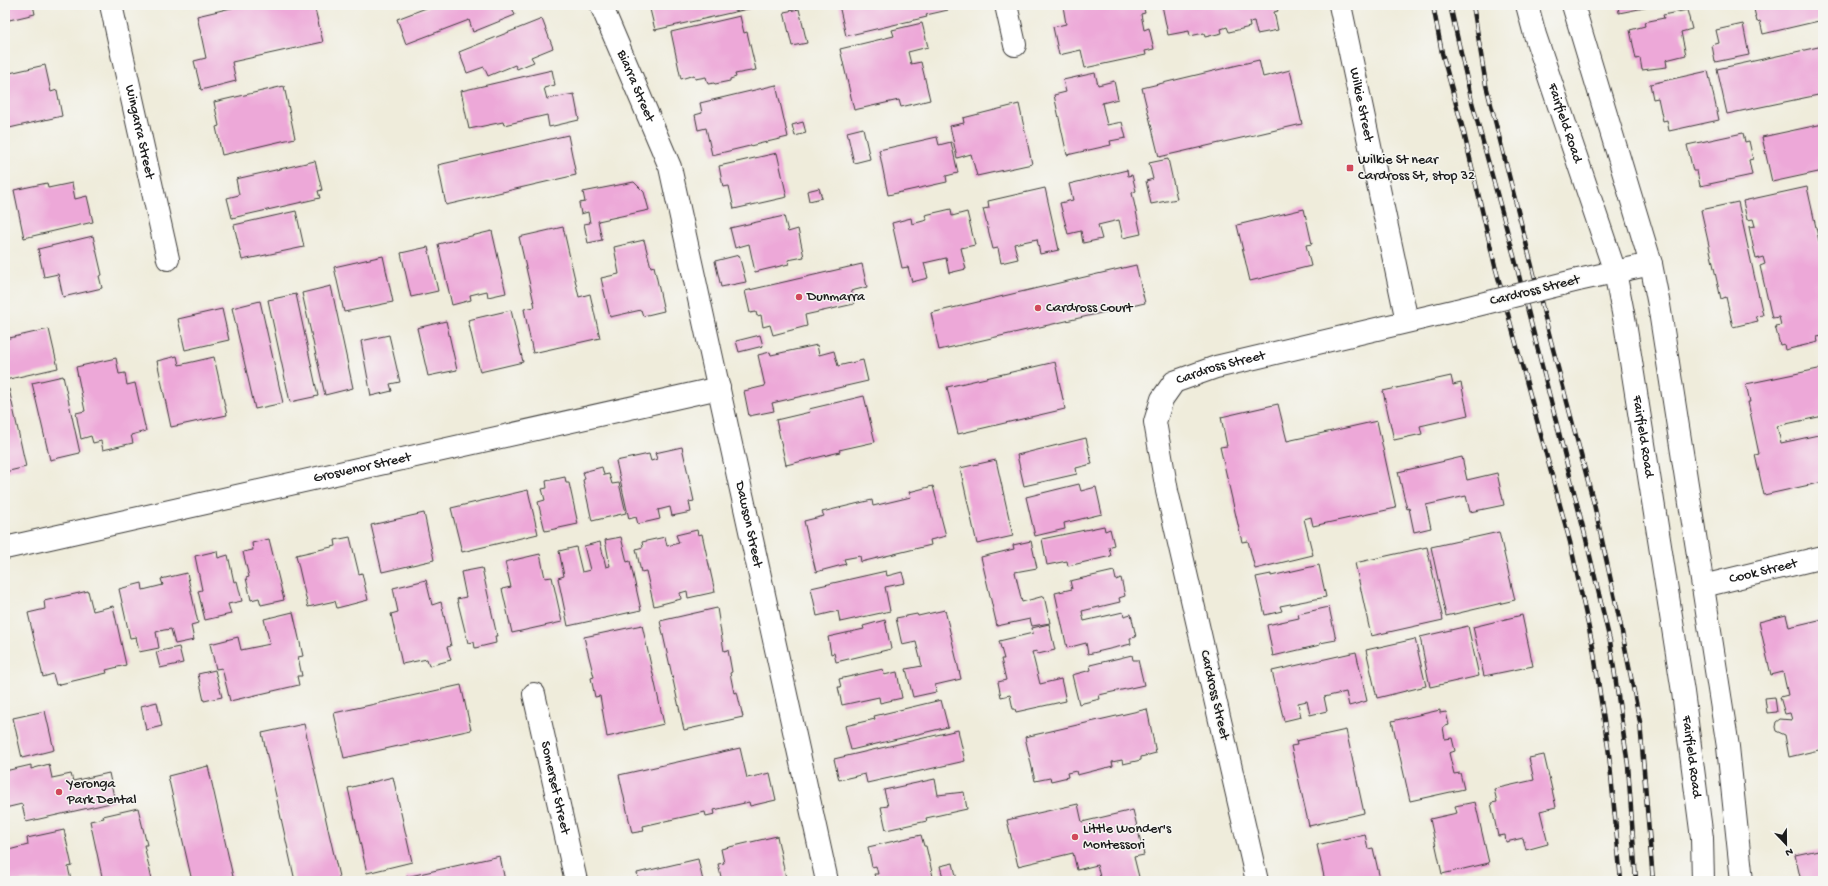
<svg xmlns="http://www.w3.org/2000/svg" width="1828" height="886" font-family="'Gochi Hand',sans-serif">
  <rect width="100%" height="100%" fill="#f6f6f2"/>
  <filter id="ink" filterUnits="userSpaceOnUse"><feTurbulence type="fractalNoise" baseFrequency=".025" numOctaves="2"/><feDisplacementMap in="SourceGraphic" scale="8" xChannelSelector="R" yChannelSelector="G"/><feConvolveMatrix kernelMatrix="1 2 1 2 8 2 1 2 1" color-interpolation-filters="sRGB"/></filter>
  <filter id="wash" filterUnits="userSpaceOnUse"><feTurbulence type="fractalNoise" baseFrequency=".012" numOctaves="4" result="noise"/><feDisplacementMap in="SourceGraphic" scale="16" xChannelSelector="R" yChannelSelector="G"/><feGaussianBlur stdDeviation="0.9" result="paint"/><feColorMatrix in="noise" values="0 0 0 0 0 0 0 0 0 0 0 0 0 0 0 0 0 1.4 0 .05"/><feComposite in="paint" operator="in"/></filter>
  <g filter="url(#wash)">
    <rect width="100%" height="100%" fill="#efecdb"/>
    <g id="blocks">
      <g fill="#eda8d8">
        <path d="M5 5H33L35 14 5 21Z"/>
        <path d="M244 5H314L323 42 232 62 236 81 201 90 194 61 206 58 197 16Z"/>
        <path d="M434 5H511L515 15 473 32 469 20 406 44 397 19Z"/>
        <path d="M649 5H761V6L655 30Z"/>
        <path d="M839 5H947L948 10 926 15 927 17 846 36Z"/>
        <path d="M1068 5H1143L1145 13 1141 14 1144 30 1149 28 1154 49 1145 51 1146 55 1085 68 1081 50 1059 55 1053 27 1066 24 1063 6Z"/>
        <path d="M1162 5H1276L1278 11 1274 12 1278 30 1257 34 1254 21 1249 22 1250 27 1229 32 1227 27 1221 29 1222 33 1205 37 1204 33 1190 36 1189 31 1168 35Z"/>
        <path d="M1618 5H1653L1654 6 1619 13Z"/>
        <path d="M1753 5H1823V20L1763 34 1760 21 1757 22Z"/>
        <path d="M799 9 807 43 792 46 784 12Z"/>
        <path d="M1687 10 1692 29 1681 32 1686 55 1666 60 1667 67 1642 70 1640 58 1636 59 1630 30 1645 26 1644 22 1664 18 1663 15Z"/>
        <path d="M740 16 744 33 747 32 756 70 735 74 736 77 730 79V81L715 84 714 83 708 84 706 77 695 79 694 75 681 79 671 32Z"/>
        <path d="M542 19 553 48 531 57 534 62 517 69 515 65 488 76 484 67 467 73 459 52Z"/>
        <path d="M922 23 928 47 908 52 911 64 921 62 930 100 901 107 899 100 854 110 840 49 894 36 892 30Z"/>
        <path d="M1743 24 1749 55 1715 62 1712 45 1719 43 1716 30Z"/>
        <path d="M1823 46V94L1727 114 1717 69Z"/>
        <path d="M1259 60 1263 77 1290 70 1302 124 1159 157 1142 88Z"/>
        <path d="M45 65 51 92 57 90 62 116 5 129V74Z"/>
        <path d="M552 70 555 85 544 88 547 99 574 94 579 120 549 127 547 115 504 125 503 122 469 129 461 91Z"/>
        <path d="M1708 71 1719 120 1669 131 1667 120 1663 121 1658 98 1653 99 1650 84Z"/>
        <path d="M1095 73 1098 85 1114 81 1118 99 1102 103 1107 125 1122 122 1126 138 1110 141 1111 145 1067 155 1054 95 1066 92 1063 80Z"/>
        <path d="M776 85 788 137 712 155 706 128 698 130 695 115 702 113 700 103Z"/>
        <path d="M284 86 295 138 222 155 216 127 219 126 214 102Z"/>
        <path d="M1019 104 1032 164 977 176 971 154 957 158 950 126 964 123 963 118Z"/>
        <path d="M803 122 806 133 795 136 792 125Z"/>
        <path d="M1823 124V171L1772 182 1762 137Z"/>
        <path d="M863 128 870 159 854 163 847 132Z"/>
        <path d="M1743 133 1745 142 1749 141 1753 159 1749 160 1752 175 1700 186 1697 171H1693L1687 145Z"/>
        <path d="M568 135 576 175 446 205 438 165Z"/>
        <path d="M937 137 939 145 951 142 958 173 946 176 947 182 888 195 879 150Z"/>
        <path d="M777 153 787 197 734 209 729 186 723 187 719 166Z"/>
        <path d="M1168 159 1177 199 1151 204 1146 181 1153 179 1149 163Z"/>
        <path d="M315 161 322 190 318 191 320 198 232 218 227 198 239 195 236 179Z"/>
        <path d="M1127 170 1128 176 1132 175 1136 191 1132 193 1141 234 1123 238 1119 220 1098 225 1102 239 1083 243 1081 231 1068 234 1060 203 1073 200 1069 184Z"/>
        <path d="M634 182 644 192 649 210 598 221 602 240 588 243 584 224 590 223 588 212 581 214 579 203 585 202 583 192Z"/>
        <path d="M47 183 48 188 72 183 75 199 87 196 93 222 24 238 14 190Z"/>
        <path d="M1807 187 1823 259V336L1817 337 1818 342 1785 350 1784 344 1780 345 1775 326 1781 325 1779 317 1772 318 1760 266 1765 264 1763 257 1756 259 1749 227 1755 226 1753 219 1747 220 1743 201Z"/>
        <path d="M819 188 822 198 809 201 807 191Z"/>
        <path d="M1045 188 1059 250 1040 254 1037 239 1014 244 1018 259 1001 263 998 248 993 249 983 209 989 208 988 201Z"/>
        <path d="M1738 202 1763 315 1756 316 1758 321 1733 327 1726 297 1721 299 1701 210Z"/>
        <path d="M951 209 952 216 967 212 975 245 961 248 966 269 949 273 946 258 924 263 928 278 912 282 908 267 902 268 892 223 911 218 912 224 927 220 925 215Z"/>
        <path d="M1304 209 1312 244 1306 245 1311 266 1250 281 1237 225Z"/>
        <path d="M296 211 304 247 242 260 234 225Z"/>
        <path d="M784 216 788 232 798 229 804 257 788 260 789 264 755 272 749 244 735 248 730 228Z"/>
        <path d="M563 227 579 297 590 294 600 338 533 353 524 309 535 307 519 237Z"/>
        <path d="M492 231 506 293 488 297 487 291 470 295 471 300 452 305 438 244Z"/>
        <path d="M93 236 102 275 99 276 102 288 63 297 58 274 44 277 38 249Z"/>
        <path d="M644 240 651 267 654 266 664 311 643 316 641 310 610 317 601 278 619 274 614 247Z"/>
        <path d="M428 247 438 291 411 297 401 253Z"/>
        <path d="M739 255 746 282 721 287 715 261Z"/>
        <path d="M383 256 393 302 344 312 334 267Z"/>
        <path d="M862 264 867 287 851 291 854 304 805 315 807 326 773 335 770 325 763 327 761 315 757 316 756 312 750 313 745 291Z"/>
        <path d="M1136 265 1145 303 939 350 931 313Z"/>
        <path d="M331 286 353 388 325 395 302 293Z"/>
        <path d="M296 294 318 396 290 402 268 300Z"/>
        <path d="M260 301 283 403 255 409 232 308Z"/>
        <path d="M222 309 229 340 185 350 178 319Z"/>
        <path d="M511 310 523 362 480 372 468 320Z"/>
        <path d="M446 321 457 370 428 376 417 328Z"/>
        <path d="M49 329 58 368 5 380V339Z"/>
        <path d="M389 335 400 382 390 384 392 391 371 396 361 341Z"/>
        <path d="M760 335 763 346 739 352 736 341Z"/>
        <path d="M817 345 819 355 834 351 838 366 863 360 868 381 772 403 774 411 749 416 744 391 765 386 758 355 770 352 771 355Z"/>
        <path d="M177 356 179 365 214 357 227 415 171 427 157 361Z"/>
        <path d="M116 358 119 374 125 373 127 385 135 383 146 431 131 435 133 443 103 450 101 441 93 443 91 436 81 439 76 413 85 411 76 367Z"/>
        <path d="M1055 362 1065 409 958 434 947 387Z"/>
        <path d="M1823 368V416L1777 426 1781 443 1823 434V482L1764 495 1755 455 1759 454 1748 402H1750L1746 384Z"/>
        <path d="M63 376 80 453 50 460 32 383Z"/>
        <path d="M1451 376 1453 385 1461 383 1468 415 1420 426 1422 434 1394 440 1383 391Z"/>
        <path d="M5 389H9L26 467 5 472Z"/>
        <path d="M864 396 875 442 839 450 840 452 786 465 776 420 810 412 809 409Z"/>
        <path d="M1278 404 1287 441 1377 421 1396 508 1313 526 1311 517 1304 519 1313 555 1255 569 1248 541 1242 542 1220 447 1227 446 1221 417Z"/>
        <path d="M1086 438 1092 464 1076 468 1077 474 1024 486 1017 455Z"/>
        <path d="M682 447 694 501 689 502 691 512 672 516 670 507 658 510 660 519 638 524 636 517 629 519 616 461 649 454 651 461 657 459 655 453Z"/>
        <path d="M1462 457 1467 480 1497 473 1504 505 1470 512 1466 496 1426 505 1431 528 1414 532 1409 508 1407 509 1398 472Z"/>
        <path d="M996 460 1013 536 977 544 960 468Z"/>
        <path d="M602 467 604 475 609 474 612 484 619 483 626 513 592 521 583 480 585 479 583 472Z"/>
        <path d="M565 477 566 483H569L578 524 545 531 538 502 545 500 542 489 547 488 546 481Z"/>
        <path d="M1079 484 1081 491 1096 487 1102 514 1064 523 1065 529 1035 536 1026 497Z"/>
        <path d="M933 486 946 536 930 540 931 545 861 562 860 556 844 559 846 564 816 572 804 521 824 516 822 512 872 500 873 506 911 497 909 492Z"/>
        <path d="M528 490 538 534 462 552 451 508Z"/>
        <path d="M424 513 434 560 382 572 371 525Z"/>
        <path d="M1104 526 1105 531 1110 529 1114 545 1109 547 1111 556 1068 566 1067 561 1047 565 1042 539Z"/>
        <path d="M697 530 698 535 702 534 715 592 688 598 687 591 680 593 681 599 654 606 646 571 641 572 636 549 643 547 642 542 665 537 667 546 679 543 676 535Z"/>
        <path d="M1499 532 1515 600 1446 616 1431 547Z"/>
        <path d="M350 537 359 574 362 573 368 600 337 608 335 601 308 607 296 555 336 546 335 540Z"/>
        <path d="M621 537 627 562 630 561 641 610 568 626 558 578 564 576 559 551 576 547 582 572 590 570 584 546 600 542 606 567 610 566 605 540Z"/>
        <path d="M269 539 284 600 261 605 259 598 251 600 246 578 249 577 243 552 253 550 252 543Z"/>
        <path d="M1031 541 1037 568 1015 572 1022 602 1044 596 1050 623 1032 626 1030 619 997 626 981 557 1014 549 1013 545Z"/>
        <path d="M1427 547 1443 620 1371 636 1355 563Z"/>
        <path d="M217 551 218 558 228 555 234 582 237 581 242 601 228 604 231 614 205 620 198 591 202 590 195 556Z"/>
        <path d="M540 554 545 578 552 577 562 622 512 633 502 589 511 587 505 562Z"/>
        <path d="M1319 565 1326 597 1280 606 1282 611 1265 615 1256 577 1271 574V576Z"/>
        <path d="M482 568 497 636H495L496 643 475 648 474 642 468 643 457 599 466 597 461 572Z"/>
        <path d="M886 571 887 576 902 572 905 583 885 587 890 611 840 622 838 611 817 616 811 588Z"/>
        <path d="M1114 571 1116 580 1121 578 1125 596 1119 598 1120 602 1082 611 1084 621 1123 612 1124 616 1131 614 1136 637 1130 638 1131 644 1088 654 1086 643 1067 648 1055 593 1072 589 1070 581Z"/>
        <path d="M187 573 198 623 191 625 194 640 175 644 171 629 164 630 156 632 159 648 139 652 136 637 130 638 119 589 142 583 143 590 163 585 161 579Z"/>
        <path d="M426 580 432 605 441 602 451 646 447 647 451 660 429 666 427 659 402 664 391 614 398 612 393 588Z"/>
        <path d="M88 591 93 611 113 606 126 665 106 670 107 673 56 685 53 674 43 677 28 613 45 609 44 601Z"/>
        <path d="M1329 607 1336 640 1320 643V645L1273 656 1267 625 1299 618 1298 614Z"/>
        <path d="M717 608 724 651 728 650 732 672 730 673 734 693 737 692 743 717 684 730 660 621Z"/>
        <path d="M945 610 961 679 935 685 936 692 913 697 906 669 922 666 916 642 902 645 896 618 917 614 918 616Z"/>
        <path d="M293 612 303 656 298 657 302 676H297L299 685 230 701 222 668 216 669 210 644 238 637 241 650 270 644 264 619Z"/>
        <path d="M1522 615 1533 666 1484 676 1473 627Z"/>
        <path d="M1786 615 1789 627 1823 619V749L1789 757 1785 735 1776 731 1775 727 1776 722 1780 719 1792 720 1790 713 1785 714 1780 697 1788 695 1783 672 1771 675 1759 622Z"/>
        <path d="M885 620 891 649 836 662 834 653 831 654 828 637 864 629 863 626Z"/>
        <path d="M1049 624 1055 650 1038 654 1037 651 1032 652 1040 684 1061 679 1066 701 1016 712 1015 709H1013L1010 695 1001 697 998 682 1006 680 1001 659H1004L999 641 1033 633 1032 628Z"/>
        <path d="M642 625 664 724 607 737 600 696 595 697 591 678 594 677 584 637Z"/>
        <path d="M1468 626 1479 676 1430 687 1420 637Z"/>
        <path d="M1415 639 1426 686 1377 698 1366 650Z"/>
        <path d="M179 647 183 663 160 668 156 652Z"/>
        <path d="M1356 652 1367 701 1349 706 1346 692 1324 697 1327 711 1310 715 1307 701 1298 703 1301 717 1284 721 1272 671Z"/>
        <path d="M1132 655 1133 660H1138L1144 685 1099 695 1100 699 1079 704 1072 675 1091 670 1090 665Z"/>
        <path d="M883 669 884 675 897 672 902 698 880 703 879 697 842 705 838 687H841L839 679Z"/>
        <path d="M215 670 222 697 204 701 198 674Z"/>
        <path d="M461 685 471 730 344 758 334 713Z"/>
        <path d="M1775 697 1777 712 1767 713 1765 698Z"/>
        <path d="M941 700 948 727 851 750 845 726 875 719 874 716Z"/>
        <path d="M157 702 162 726 146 730 141 706Z"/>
        <path d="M1147 709 1156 753 1141 757V760L1123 764 1122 760 1112 762 1113 766 1077 775 1076 771 1067 773 1068 777 1051 781 1050 778 1035 781 1025 737Z"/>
        <path d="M1440 710V713L1446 712 1449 725 1443 727 1445 739 1452 738 1455 751 1449 753 1454 774 1460 773 1464 789 1410 801 1392 721Z"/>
        <path d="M45 711 54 750 22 758 13 718Z"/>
        <path d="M304 724 340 881H295L262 733Z"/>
        <path d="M958 730 965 761 867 783 865 774 839 780 834 759Z"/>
        <path d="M1346 730 1364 813 1309 826 1291 746 1297 745 1296 741Z"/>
        <path d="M740 748 747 778 770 773 776 800 750 806 749 802 714 810 715 814 706 816 705 812 643 826 644 831 632 833 619 775Z"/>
        <path d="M1544 755 1556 807 1540 811 1548 844 1526 850 1523 838 1506 842 1505 835 1498 836 1491 803 1497 802 1494 789 1534 780 1529 758Z"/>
        <path d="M49 764 52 778 71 774 73 781 109 773 115 802 26 822 22 804 5 808V771L31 765V769Z"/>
        <path d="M208 766 234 881H192L168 776Z"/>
        <path d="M393 777 412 862 367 873 348 788Z"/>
        <path d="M935 779 938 795 964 792 967 809 926 818 927 821 886 830 881 807 888 806 884 790Z"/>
        <path d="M1475 802 1489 863 1442 874 1430 819 1457 813 1455 806Z"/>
        <path d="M1078 804 1082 822 1133 810 1144 855 1134 857 1140 881H1101L1097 865 1077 870 1073 853 1018 866 1007 820Z"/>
        <path d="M138 808 147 845H144L152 880 103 881 90 821 104 818 103 816Z"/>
        <path d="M64 830 72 866 68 867 71 880 5 881V851L28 845 27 838Z"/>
        <path d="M1365 834 1368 849 1373 848 1380 879 1373 881H1325L1317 845Z"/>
        <path d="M921 835 924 846H926L934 881H876L874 874H878L876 866 872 867 868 847Z"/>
        <path d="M777 836 786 878 772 881H722L718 864 724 863 721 849Z"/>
        <path d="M1823 849V881H1801L1795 855Z"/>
        <path d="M500 856 505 881H407L406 877Z"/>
        <path d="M698 859 703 881H639L637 873Z"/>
        <path d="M953 863 957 880 944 881 940 866Z"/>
      </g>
    </g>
  </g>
  <g filter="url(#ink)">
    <use href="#blocks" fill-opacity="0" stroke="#3c3b39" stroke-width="1"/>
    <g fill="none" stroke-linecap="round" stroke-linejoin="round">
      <defs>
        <g id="minor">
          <path id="s1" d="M111 5 168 259"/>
          <path id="s2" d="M601 5 670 167 827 881"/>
          <path d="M1006 5 1015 45"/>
          <path id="s3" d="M5 548 719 388"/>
          <path id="s4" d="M1703 586 1823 557"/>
          <path id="s5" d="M534 694 576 881"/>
        </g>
        <g id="tertiary">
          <path id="s6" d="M1340 5 1407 321"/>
          <path d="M1578 280 1651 264"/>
          <path id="s7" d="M1257 881 1167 491 1155 422 1162 399 1174 382 1216 367 1457 310"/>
        </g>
        <g id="secondary">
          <path id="s8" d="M1527 5 1535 35 1615 272 1625 323 1683 692 1702 838 1703 881"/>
          <path d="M1573 5 1651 264 1659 305 1728 747 1742 881"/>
        </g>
      </defs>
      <use href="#minor" stroke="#3c3b39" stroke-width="24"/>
      <use href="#tertiary" stroke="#3c3b39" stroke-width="24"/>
      <use href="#secondary" stroke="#3c3b39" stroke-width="24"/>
      <use href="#minor" stroke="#fff" stroke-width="22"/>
      <use href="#tertiary" stroke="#fff" stroke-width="22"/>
      <use href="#secondary" stroke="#fff" stroke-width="22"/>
      <defs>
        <g id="rail">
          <path d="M1433 5 1442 53 1464 133 1495 266 1570 542 1593 647 1609 754 1621 881"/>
          <path d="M1450 5 1472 102 1514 256 1586 539 1610 641 1628 765 1636 881"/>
          <path d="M1473 5 1486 85 1553 349 1594 504 1620 622 1640 722 1653 881"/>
        </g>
      </defs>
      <use href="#rail" stroke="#1c1c1c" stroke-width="4.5"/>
      <use href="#rail" stroke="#f6f6f2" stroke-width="3" stroke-dasharray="9" stroke-linecap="butt"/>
      <defs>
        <path id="tertiary-bridge" d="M1457 310 1578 280"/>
      </defs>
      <use href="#tertiary-bridge" stroke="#3c3b39" stroke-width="24" stroke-linecap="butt"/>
      <use href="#tertiary-bridge" stroke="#fff" stroke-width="22"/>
    </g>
  </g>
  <g fill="#d1495b" stroke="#f6f6f2" stroke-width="1.5">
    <rect x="1346" y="164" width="8" height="8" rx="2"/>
    <circle cx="799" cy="297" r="4"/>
    <circle cx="1038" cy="308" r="4"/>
    <circle cx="59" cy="792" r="4"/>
    <circle cx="1075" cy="837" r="4"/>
  </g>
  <g text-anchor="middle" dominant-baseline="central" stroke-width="3" stroke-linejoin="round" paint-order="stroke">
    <g font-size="14" fill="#1c1c1c" stroke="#f6f6f2">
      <text stroke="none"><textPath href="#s2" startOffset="88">Biarra Street</textPath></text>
      <text stroke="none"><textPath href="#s6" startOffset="102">Wilkie Street</textPath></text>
      <text stroke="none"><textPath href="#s8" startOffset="124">Fairfield Road</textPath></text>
      <text stroke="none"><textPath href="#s1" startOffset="130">Wingarra Street</textPath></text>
      <text transform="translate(1535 291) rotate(-14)">Cardross Street</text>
      <text stroke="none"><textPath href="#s7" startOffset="564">Cardross Street</textPath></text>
      <text stroke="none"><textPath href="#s8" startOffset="448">Fairfield Road</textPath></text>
      <text stroke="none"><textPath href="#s3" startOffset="366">Grosvenor Street</textPath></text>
      <text stroke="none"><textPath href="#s2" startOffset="542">Dawson Street</textPath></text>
      <text stroke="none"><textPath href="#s4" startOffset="62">Cook Street</textPath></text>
      <text transform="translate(1214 695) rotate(77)">Cardross Street</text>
      <text stroke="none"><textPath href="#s8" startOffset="772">Fairfield Road</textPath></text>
      <text stroke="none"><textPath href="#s5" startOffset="96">Somerset Street</textPath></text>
    </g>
    <g font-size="14" fill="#1c1c1c" stroke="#f6f6f2" text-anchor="start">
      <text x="1358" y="160">Wilkie St near<tspan x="1358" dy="16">Cardross St, stop 32</tspan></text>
      <text x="807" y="297">Dunmarra</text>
      <text x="1046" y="308">Cardross Court</text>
      <text x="67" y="784">Yeronga<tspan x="67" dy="16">Park Dental</tspan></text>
      <text x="1083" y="829">Little Wonder's<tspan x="1083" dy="16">Montessori</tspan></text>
    </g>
  </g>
  <rect width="1828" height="886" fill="none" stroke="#f6f6f2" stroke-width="20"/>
  <g transform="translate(1786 844) rotate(158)" stroke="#f6f6f2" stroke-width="3" paint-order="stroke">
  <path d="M0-3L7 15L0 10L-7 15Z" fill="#1c1c1c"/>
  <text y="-6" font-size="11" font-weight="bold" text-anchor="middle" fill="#1c1c1c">N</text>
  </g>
</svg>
